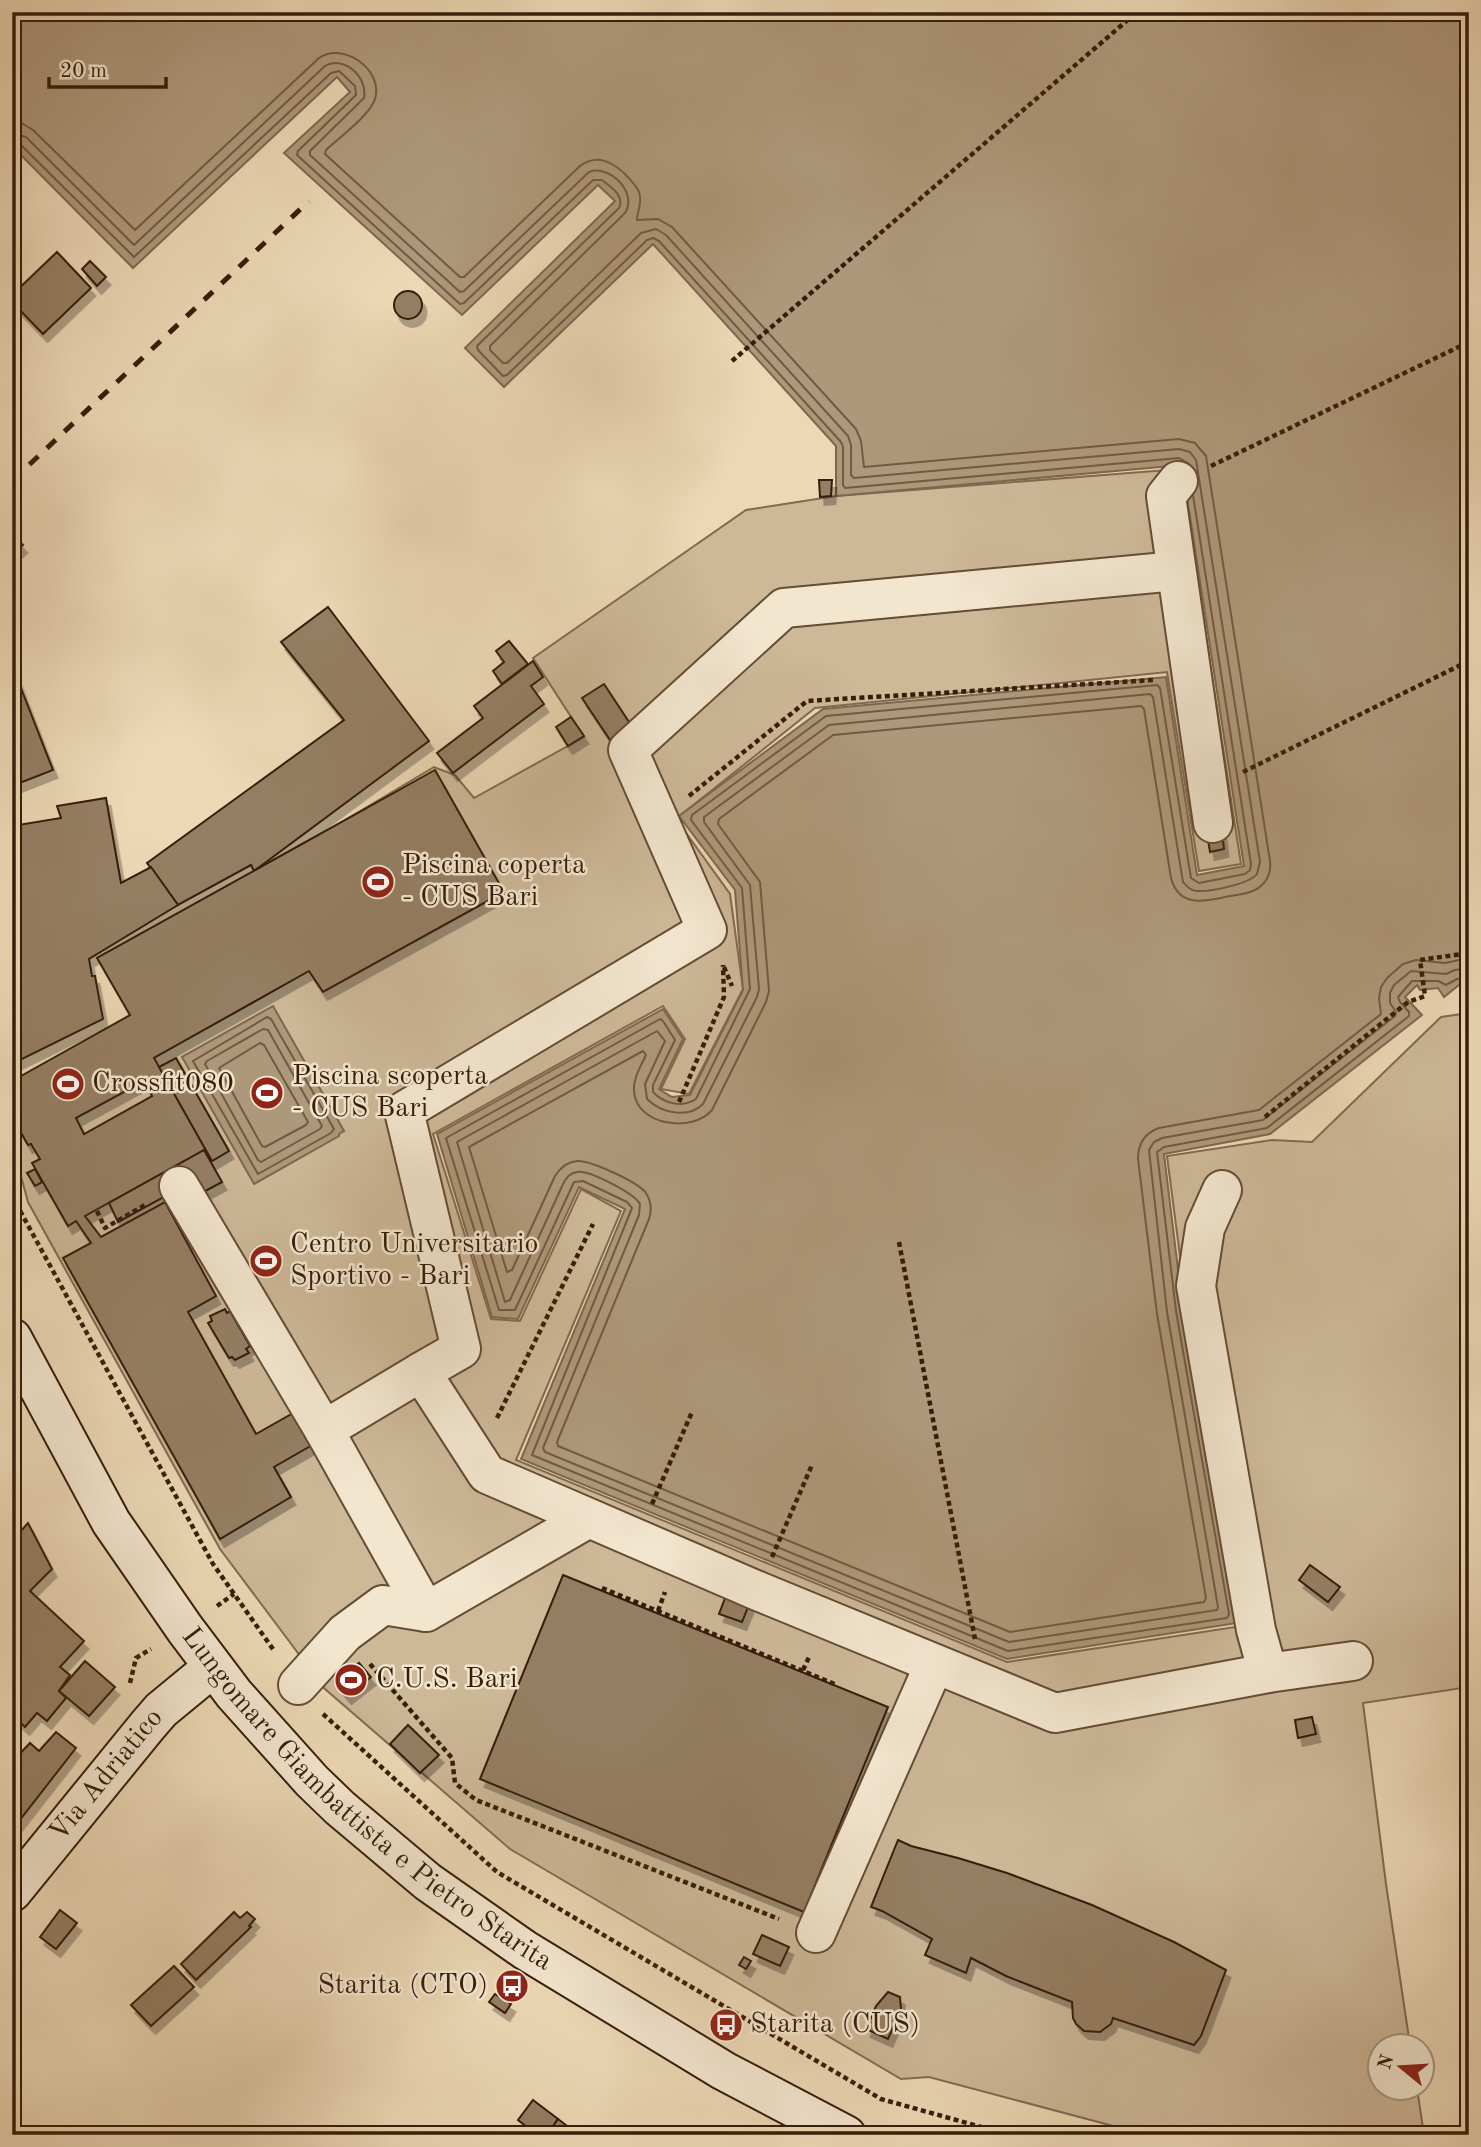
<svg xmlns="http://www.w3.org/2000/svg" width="1481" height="2147" font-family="'Old Standard TT',serif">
  <defs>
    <filter id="shadow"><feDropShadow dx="4.5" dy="8" stdDeviation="0" flood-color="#0004"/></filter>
  </defs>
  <rect width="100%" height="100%" fill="#ecd8b5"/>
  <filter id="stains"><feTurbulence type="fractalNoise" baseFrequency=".00286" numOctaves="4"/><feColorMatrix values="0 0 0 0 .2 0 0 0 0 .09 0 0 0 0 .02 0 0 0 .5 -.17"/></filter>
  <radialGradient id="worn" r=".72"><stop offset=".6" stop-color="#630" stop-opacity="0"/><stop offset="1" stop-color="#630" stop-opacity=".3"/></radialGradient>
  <path fill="#cdb898" stroke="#826a51" stroke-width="2" d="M1180 469 1241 864 1199 871 1167 672 815 708 676 819 730 894 743 989 689 1094 661 1089 685 1039 663 1006 433 1134 491 1319 520 1321 581 1189 621 1211 516 1460 1007 1662 1242 1626 1187 1310 1167 1156 1272 1140 1312 1142 1441 1017 1469 1013V1687L1363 1703 1386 1884 1410 2045 1380 2046V2088H1417L1424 2135H1147L929 2077 901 2079 510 1849 325 1689 220 1549 28 1202 12 1143V1082L132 1015 253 875 434 767 455 775 474 798 584 737 533 658 746 510 836 496Z"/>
  <g fill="#ae987b" stroke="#7e674e" stroke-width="2">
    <path d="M12 12H1469V984L1459 985 1444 997 1438 988 1420 990 1417 985 1405 997 1422 1015 1270 1134 1164 1154 1183 1310 1237 1623 1007 1659 521 1459 625 1209 579 1187 518 1319 492 1317 437 1134 663 1009 683 1039 659 1089 672 1097 690 1095 743 990 735 890 679 816 823 709 1166 677 1197 875 1244 866 1182 465 836 496V446L653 244 504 387 465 348 615 201 598 185 462 315 284 153 350 92 337 77 133 268 12 146Z"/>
    <path d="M273 1006 344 1131 339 1134V1136L254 1184 182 1057Z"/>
  </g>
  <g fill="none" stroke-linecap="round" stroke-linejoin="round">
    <g stroke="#725a42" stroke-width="2">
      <path d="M12 122 23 124 33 130 135 230 319 58C343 41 384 70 375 99 370 115 339 138 326 150L325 154 460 277H464L580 166C597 154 611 161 625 174 630 180 636 185 639 192 643 203 637 211 637 220L658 219 672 227 856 429 861 441 864 467 1179 439 1195 443 1206 456 1270 861C1271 870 1269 879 1261 886 1253 893 1241 894 1230 896 1207 901 1179 909 1171 878L1144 709 1141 706 833 735 719 819 718 824 760 882 769 991 766 1002 712 1110C693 1133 636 1126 634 1091 633 1078 641 1066 646 1055L643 1051 469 1147 507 1272 512 1270 555 1176C560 1168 567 1162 577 1161 590 1160 638 1182 646 1193 651 1201 652 1210 649 1219L557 1442 558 1446 1010 1632 1204 1602 1206 1598 1157 1314 1138 1159C1138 1143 1145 1133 1159 1128L1259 1110 1381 1014 1379 998 1381 987 1387 978 1403 964 1416 960 1445 963 1469 958"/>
      <path d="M12 133 26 137 134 245 325 66C344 55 368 77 364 98L310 151V155L460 292 464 291 589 172C610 164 638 193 625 213L490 346V350L503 363H507L641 233 656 229 666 235 848 436 851 445V475L854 478 1179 449 1190 452 1196 460 1260 862 1257 874C1249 884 1210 892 1197 891 1191 891 1187 887 1183 882L1153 697 1150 694 829 725 704 817V822L750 885 759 989 757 997 703 1104C688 1119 661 1113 647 1099L645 1084 665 1041 657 1031 457 1142 505 1302 510 1300 564 1182C567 1177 570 1173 577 1172 589 1170 634 1193 640 1204L639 1215 543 1448 545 1452 1009 1642 1217 1610 1218 1607 1167 1312 1149 1150 1154 1142 1162 1138 1263 1120 1395 1016 1396 1012 1390 1003V993L1394 985 1411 971 1446 974 1455 970 1469 968"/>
      <path d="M12 142 20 144 134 257 331 73 339 71 355 86 356 95 298 151 297 155 460 304 464 303 593 180H602C611 187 625 196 619 208L477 346 478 350 503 376 507 375 647 240 653 238 659 241 841 442 843 447V485L845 488 1179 458 1188 463"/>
      <path d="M1193 495 1251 864 1250 870 1245 874 1199 883 1191 878 1160 688 1157 685 826 716 692 815 691 820 742 888 750 989 696 1099C683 1108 664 1104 653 1092V1085L675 1040 663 1021 660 1019 446 1138 499 1310H515L574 1182 583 1181 627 1202 632 1208 532 1455 1008 1651 1227 1618 1229 1614 1176 1311 1157 1152 1164 1147 1267 1128 1409 1016V1012L1400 1002 1398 997 1412 981H1438L1446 985 1457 979 1469 977"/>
      <path d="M267 1017 271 1019 334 1129 331 1133 258 1174 193 1061Z"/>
      <path d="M263 1029 268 1030 322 1126 320 1129 261 1162 258 1160 205 1064 207 1061Z"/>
      <path d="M260 1043 264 1045 308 1122 306 1125 265 1147 262 1146 219 1068Z"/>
    </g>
  </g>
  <g fill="#957e63" stroke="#361d0a" stroke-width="2" fill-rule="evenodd" filter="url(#shadow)">
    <path d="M57 252 91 288 43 334 12 302V295Z"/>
    <path d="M90 261 106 277 97 286 82 269Z"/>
    <circle cx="408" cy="305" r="14"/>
    <path d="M819 480H832L831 496 820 497Z"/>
    <path d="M12 534 23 545 12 555Z"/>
    <path d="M328 607 429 741 254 871 251 865 178 905 147 863 344 720 281 642Z"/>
    <path d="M509 641 528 664 502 684 493 671 504 662 496 651Z"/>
    <path d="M533 661 543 677 531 686 544 704 453 773 437 753 483 718 474 706Z"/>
    <path d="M17 678 53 770 12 786V680Z"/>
    <path d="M604 684 631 725 610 740 582 698Z"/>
    <path d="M571 717 584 736 568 746 556 727Z"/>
    <path d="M435 770 504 892 323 992 309 971 154 1058 206 1149 85 1216 101 1237 165 1202 216 1296 188 1312 256 1434 295 1412 314 1444 274 1467 291 1497 220 1539 63 1258 91 1243 76 1221 68 1226 32 1163 40 1159 31 1144 28 1145 12 1117V1081L130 1015 97 958ZM144 1081 152 1096 84 1134 76 1118Z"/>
    <path d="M106 798 121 883 151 867 178 905 89 959 92 976H95L103 1019 12 1064V826L61 818 57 806Z"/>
    <path d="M1222 832 1224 849 1210 852 1207 834Z"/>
    <path d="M176 1058 229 1151 212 1161 159 1067Z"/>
    <path d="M204 1150 222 1182 187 1201 180 1188 118 1222 109 1203Z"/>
    <path d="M35 1169 42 1182 35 1186 27 1173Z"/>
    <path d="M225 1309 227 1313 230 1311 250 1346 246 1349 249 1353 235 1360 232 1357 229 1358 208 1323 212 1321 210 1316Z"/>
    <path d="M28 1523 52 1569 30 1591 84 1641 60 1667 70 1675 59 1691 66 1698 47 1721 37 1713 25 1727 12 1715V1541Z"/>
    <path d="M1310 1565 1340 1587 1328 1602 1299 1580Z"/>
    <path d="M563 1575 888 1707 804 1912 480 1779Z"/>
    <path d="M727 1593 750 1602 742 1622 719 1614Z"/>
    <path d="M85 1661 115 1687 89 1716 59 1691Z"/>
    <path d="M359 1663 371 1677 347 1696 335 1682Z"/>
    <path d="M1312 1717 1316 1734 1298 1738 1295 1720Z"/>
    <path d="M408 1725 439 1755 420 1773 390 1744Z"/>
    <path d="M56 1732 76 1748 12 1830V1762L30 1743 39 1751Z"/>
    <path d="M898 1840 911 1846 958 1858 1007 1873 1092 1905 1174 1942 1226 1970 1201 2036 1194 2045 1113 2018 1111 2024 1100 2032 1084 2031 1076 2024 1073 2018 1072 2002 1006 1976 973 1959 971 1958 966 1973 925 1955 932 1939 882 1911 871 1907Z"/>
    <path d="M60 1910 77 1923 56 1949 40 1937Z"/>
    <path d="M234 1912 240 1918 247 1912 255 1919 249 1926 251 1927 196 1980 181 1964Z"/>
    <path d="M762 1935 789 1947 780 1966 753 1954Z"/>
    <path d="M744 1957 751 1961 746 1969 739 1965Z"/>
    <path d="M174 1966 194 1987 151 2026 131 2005Z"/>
    <path d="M888 1992 900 1997 901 2009 888 2039 866 2029 876 2006Z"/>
    <path d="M495 1994 511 2004 505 2013 489 2002Z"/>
    <path d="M533 2100 558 2119 547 2135H537L518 2120Z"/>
    <path d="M558 2119 579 2135H547Z"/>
  </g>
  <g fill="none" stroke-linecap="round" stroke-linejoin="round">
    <defs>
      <g id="street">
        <path d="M1178 481 1166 496 1213 823"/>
        <path d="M1176 571 784 608 628 750 707 930 404 1111 461 1349 421 1372 487 1474 758 1591 1055 1713 1268 1673 1353 1661"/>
        <path d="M179 1186 324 1430 426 1612"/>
        <path d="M1222 1190 1205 1228 1196 1286 1256 1630 1268 1673"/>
        <path d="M324 1430 421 1372"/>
        <path d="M298 1685 345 1633 383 1605 426 1612 587 1519"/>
        <path d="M816 1933 934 1665"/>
      </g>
      <g id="secondary">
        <path id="s1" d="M12 1338 111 1522 185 1629 234 1694 312 1781 340 1808 428 1882 525 1950 724 2071 846 2135"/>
        <path id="s2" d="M12 1892 148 1725 161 1710 212 1668"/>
      </g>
    </defs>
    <use href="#street" stroke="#644c35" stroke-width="42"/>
    <use href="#secondary" stroke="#361d0a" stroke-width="42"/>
    <g stroke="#361d0a" stroke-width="4.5" stroke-dasharray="5 3.5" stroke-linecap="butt">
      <path d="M732 361 1137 12"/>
      <path d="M1211 466 1469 342"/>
      <path d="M1243 772 1469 661"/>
      <path d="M689 796 807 701 1154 680"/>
      <path d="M724 967 732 986"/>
      <path d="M679 1102 724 997 723 965"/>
      <path d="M1265 1117 1408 1002 1425 996 1420 960 1469 953"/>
      <path d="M12 1196 213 1564 275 1652"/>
      <path d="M97 1211 105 1228 145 1205"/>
      <path d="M899 1242 975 1639"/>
      <path d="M497 1418 593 1224"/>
      <path d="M652 1504 692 1412"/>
      <path d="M772 1557 812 1465"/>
      <path d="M602 1588 837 1685"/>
      <path d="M217 1606 234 1594"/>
      <path d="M658 1611 665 1592"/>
      <path d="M370 1664 452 1758 455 1783 476 1800 779 1919"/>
      <path d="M803 1670 810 1655"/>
      <path d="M130 1683 136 1658 151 1649"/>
      <path d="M323 1714 497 1872 881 2099 1010 2135"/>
    </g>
    <use href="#street" stroke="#f3e6cf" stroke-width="38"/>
    <use href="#secondary" stroke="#f3e6cf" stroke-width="38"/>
    <path stroke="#361d0a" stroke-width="5" stroke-dasharray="12 12" stroke-linecap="butt" d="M12 481 309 201"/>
  </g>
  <defs>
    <symbol id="stadium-disc" viewBox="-11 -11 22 22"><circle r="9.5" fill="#8f2418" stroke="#f3e6cf"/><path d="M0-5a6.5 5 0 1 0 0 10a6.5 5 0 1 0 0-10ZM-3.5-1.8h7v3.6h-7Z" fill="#fff"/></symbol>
    <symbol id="bus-disc" viewBox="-11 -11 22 22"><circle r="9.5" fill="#8f2418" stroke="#f3e6cf"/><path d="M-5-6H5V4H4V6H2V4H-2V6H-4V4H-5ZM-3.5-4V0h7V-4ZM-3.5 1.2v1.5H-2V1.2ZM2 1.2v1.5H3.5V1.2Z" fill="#fff"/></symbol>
  </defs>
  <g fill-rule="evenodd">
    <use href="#stadium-disc" x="359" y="863" width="38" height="38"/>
    <use href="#stadium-disc" x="49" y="1065" width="38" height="38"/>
    <use href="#stadium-disc" x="248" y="1074" width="38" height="38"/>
    <use href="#stadium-disc" x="247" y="1242" width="38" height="38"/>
    <use href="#stadium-disc" x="332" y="1661" width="38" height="38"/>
    <use href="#bus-disc" x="493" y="1967" width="38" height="38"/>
    <use href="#bus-disc" x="707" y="2006" width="38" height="38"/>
  </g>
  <g text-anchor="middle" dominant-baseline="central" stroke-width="5" stroke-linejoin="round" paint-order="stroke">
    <g font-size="28" fill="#361d0a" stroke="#f3e6cf" text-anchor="start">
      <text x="402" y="866">Piscina coperta<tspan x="402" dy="32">- CUS Bari</tspan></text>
      <text x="292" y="1077">Piscina scoperta<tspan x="292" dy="32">- CUS Bari</tspan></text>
      <text x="92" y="1084">Crossfit080</text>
      <text x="290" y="1245">Centro Universitario<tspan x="290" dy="32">Sportivo - Bari</tspan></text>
      <text x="376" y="1680">C.U.S. Bari</text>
      <text x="488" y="1986" text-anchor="end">Starita (CTO)</text>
      <text x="750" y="2025">Starita (CUS)</text>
    </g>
    <g font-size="28" fill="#361d0a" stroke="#f3e6cf">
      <text stroke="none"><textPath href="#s2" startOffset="150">Via Adriatico</textPath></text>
      <text stroke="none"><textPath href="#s1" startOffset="590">Lungomare Giambattista e Pietro Starita</textPath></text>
    </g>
  </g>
  <rect width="1481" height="2147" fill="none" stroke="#ecd8b5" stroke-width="42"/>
  <rect x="14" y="14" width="1453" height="2119" fill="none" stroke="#361d0a" stroke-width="3.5"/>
  <rect x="21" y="21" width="1439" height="2105" fill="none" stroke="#361d0a" stroke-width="2"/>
  <g transform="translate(1401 2067) rotate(288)"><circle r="33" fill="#f3e6cf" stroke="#a79680" stroke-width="2"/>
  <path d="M0-5L12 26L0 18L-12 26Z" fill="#8f2418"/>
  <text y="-10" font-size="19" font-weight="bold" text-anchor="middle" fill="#361d0a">N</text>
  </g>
  <path d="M49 77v10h117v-10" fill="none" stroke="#361d0a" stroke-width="3.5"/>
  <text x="60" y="77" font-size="21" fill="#361d0a" stroke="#f3e6cf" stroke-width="5" paint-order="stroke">20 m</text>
  <rect width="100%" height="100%" filter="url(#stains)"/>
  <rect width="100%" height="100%" fill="url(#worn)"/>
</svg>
